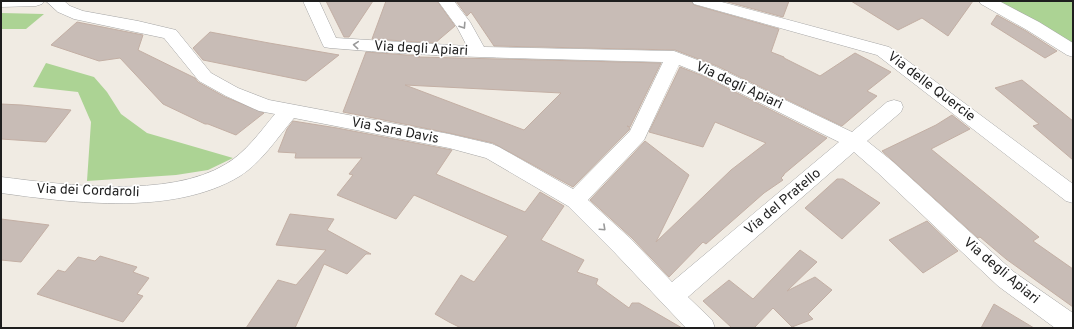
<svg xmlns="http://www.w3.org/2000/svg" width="1074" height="329" font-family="Overpass,sans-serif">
  <rect width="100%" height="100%" fill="#f0ebe3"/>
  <g fill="#acd394">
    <path d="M997 1H1073V48Z"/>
    <path d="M1 13 44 14 26 29H1Z"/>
    <path d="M46 63 94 77 107 92 121 114 147 133 233 158 208 170 176 175 87 181 91 122 78 92 33 87Z"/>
  </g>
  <g fill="#c8bcb6" stroke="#c3afa4" fill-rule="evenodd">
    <path d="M326 1H373L349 37H344Z"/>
    <path d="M386 1H437L455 26 435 43 372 39Z"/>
    <path d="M456 1H691L694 5 779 29 771 52 784 57V58L820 76 855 53 891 72 867 91 877 96 842 126 717 66 675 50 494 46 471 12 467 16Z"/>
    <path d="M724 1H789L783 17Z"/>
    <path d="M851 1H973L948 36 922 18 898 30Z"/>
    <path d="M997 15 1026 31 1057 51 1045 58 991 24Z"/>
    <path d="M77 22 143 35 138 50 195 78 198 82 225 97 264 113 236 135 208 124H205L163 104 120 58 99 61 51 45Z"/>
    <path d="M210 32 269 43 339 55 306 81 203 60 193 48Z"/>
    <path d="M366 52 420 56 418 57 661 63 630 127 627 126 630 128 629 130 573 187 493 143 449 133 343 112ZM405 85 561 93 524 130Z"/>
    <path d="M680 67 703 76 827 138 784 174V175L781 178 783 180 764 193 706 244 703 242 669 277 632 238 590 200 645 141 689 175 656 242 731 170 766 143 715 122 703 147 649 132Z"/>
    <path d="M1022 80 1073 121V160L1033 126 1039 124 995 88Z"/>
    <path d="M1 104 22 105 71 110 46 142 1 139Z"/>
    <path d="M952 115 970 129 931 149 1039 237 1033 241 1073 269V307L1006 259 980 237 978 238 882 151 936 125Z"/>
    <path d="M293 121 337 128 452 150 436 174 525 212 540 192 564 206 541 240 584 260 577 272 598 279 596 284 629 308 632 303H639L682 328H461L449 322 435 314 461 275 474 282 508 236 414 195 396 219 337 195 353 175 349 174 362 158H295L296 153 278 152 287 129Z"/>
    <path d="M837 179H843L880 203 842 239 805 208Z"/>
    <path d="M290 214 334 219 327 230 371 254H366L347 274 324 264 295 328H246L278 280 296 285 326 250 276 245Z"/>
    <path d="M1 219 49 225 21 262 1 260Z"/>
    <path d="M927 221 958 251 923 273 889 240Z"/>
    <path d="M800 250 817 262 787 291 815 277 832 290 808 314 813 319 792 327 773 308 754 328H732L703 301 729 280 753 299Z"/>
    <path d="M100 256 137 267 133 272 149 278 137 294 143 296 123 322 37 294 58 270 65 272 78 257 95 261Z"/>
    <path d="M994 304 1034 328H981Z"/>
  </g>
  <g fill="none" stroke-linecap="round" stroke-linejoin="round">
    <defs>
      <g id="street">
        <path d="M1 1H44L42 4 36 6 1 7Z"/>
        <path d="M46 1H64L70 6 83 11 138 21 176 30 211 73 238 88 269 100 449 134 492 144 499 147 573 189 630 131 663 62C552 59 441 58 330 48L324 47 322 43 303 1H319L336 38 467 46 457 27 438 1H454L470 22 484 47 674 51 716 67 852 132 887 102 894 100 901 102 903 107 901 112 867 141 892 161 1014 272 1073 313V328H1055L998 286 878 173 854 152 688 297 712 320 715 328H686L615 253 568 206 486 158 449 148 294 118C277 138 262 162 240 176 174 216 74 203 1 193V177C65 185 169 199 226 164 246 152 260 132 275 114L259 111 226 96 199 81 164 38 74 19 58 12ZM679 65 704 75 839 142 672 282 631 239 588 200 644 140Z"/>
        <path d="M692 1H718L889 47 1073 184V203L1066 201 877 55 694 4Z"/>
        <path d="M979 1H999L1039 22 1073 43V57L1067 55 1027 30 981 4Z"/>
      </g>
    </defs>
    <use href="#street" stroke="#a5a5a5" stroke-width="1"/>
    <use href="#street" fill="#fff" fill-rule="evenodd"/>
  </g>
  <defs><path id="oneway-chevron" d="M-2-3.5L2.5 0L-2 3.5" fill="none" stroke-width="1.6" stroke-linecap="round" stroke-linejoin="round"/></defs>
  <g stroke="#9a9a9a">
    <use href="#oneway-chevron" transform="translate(463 26) rotate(57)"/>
    <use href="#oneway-chevron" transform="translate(356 45) rotate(-175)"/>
    <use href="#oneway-chevron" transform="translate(603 228) rotate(43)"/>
  </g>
  <g text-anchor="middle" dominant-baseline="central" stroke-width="3.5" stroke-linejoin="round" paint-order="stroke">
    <g font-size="14" fill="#1e1e1e" stroke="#fff">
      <text transform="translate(421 49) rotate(3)">Via degli Apiari</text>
      <text transform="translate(739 86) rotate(25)">Via degli Apiari</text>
      <text transform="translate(931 87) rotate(37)">Via delle Quercie</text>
      <text transform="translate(395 131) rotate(11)">Via Sara Davis</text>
      <text transform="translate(88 191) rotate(2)">Via dei Cordaroli</text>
      <text transform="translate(783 202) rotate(-40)">Via del Pratello</text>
      <text transform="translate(1001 271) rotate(40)">Via degli Apiari</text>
    </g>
  </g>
  <rect width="1074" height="329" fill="none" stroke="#1e1e1e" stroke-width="4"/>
</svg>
